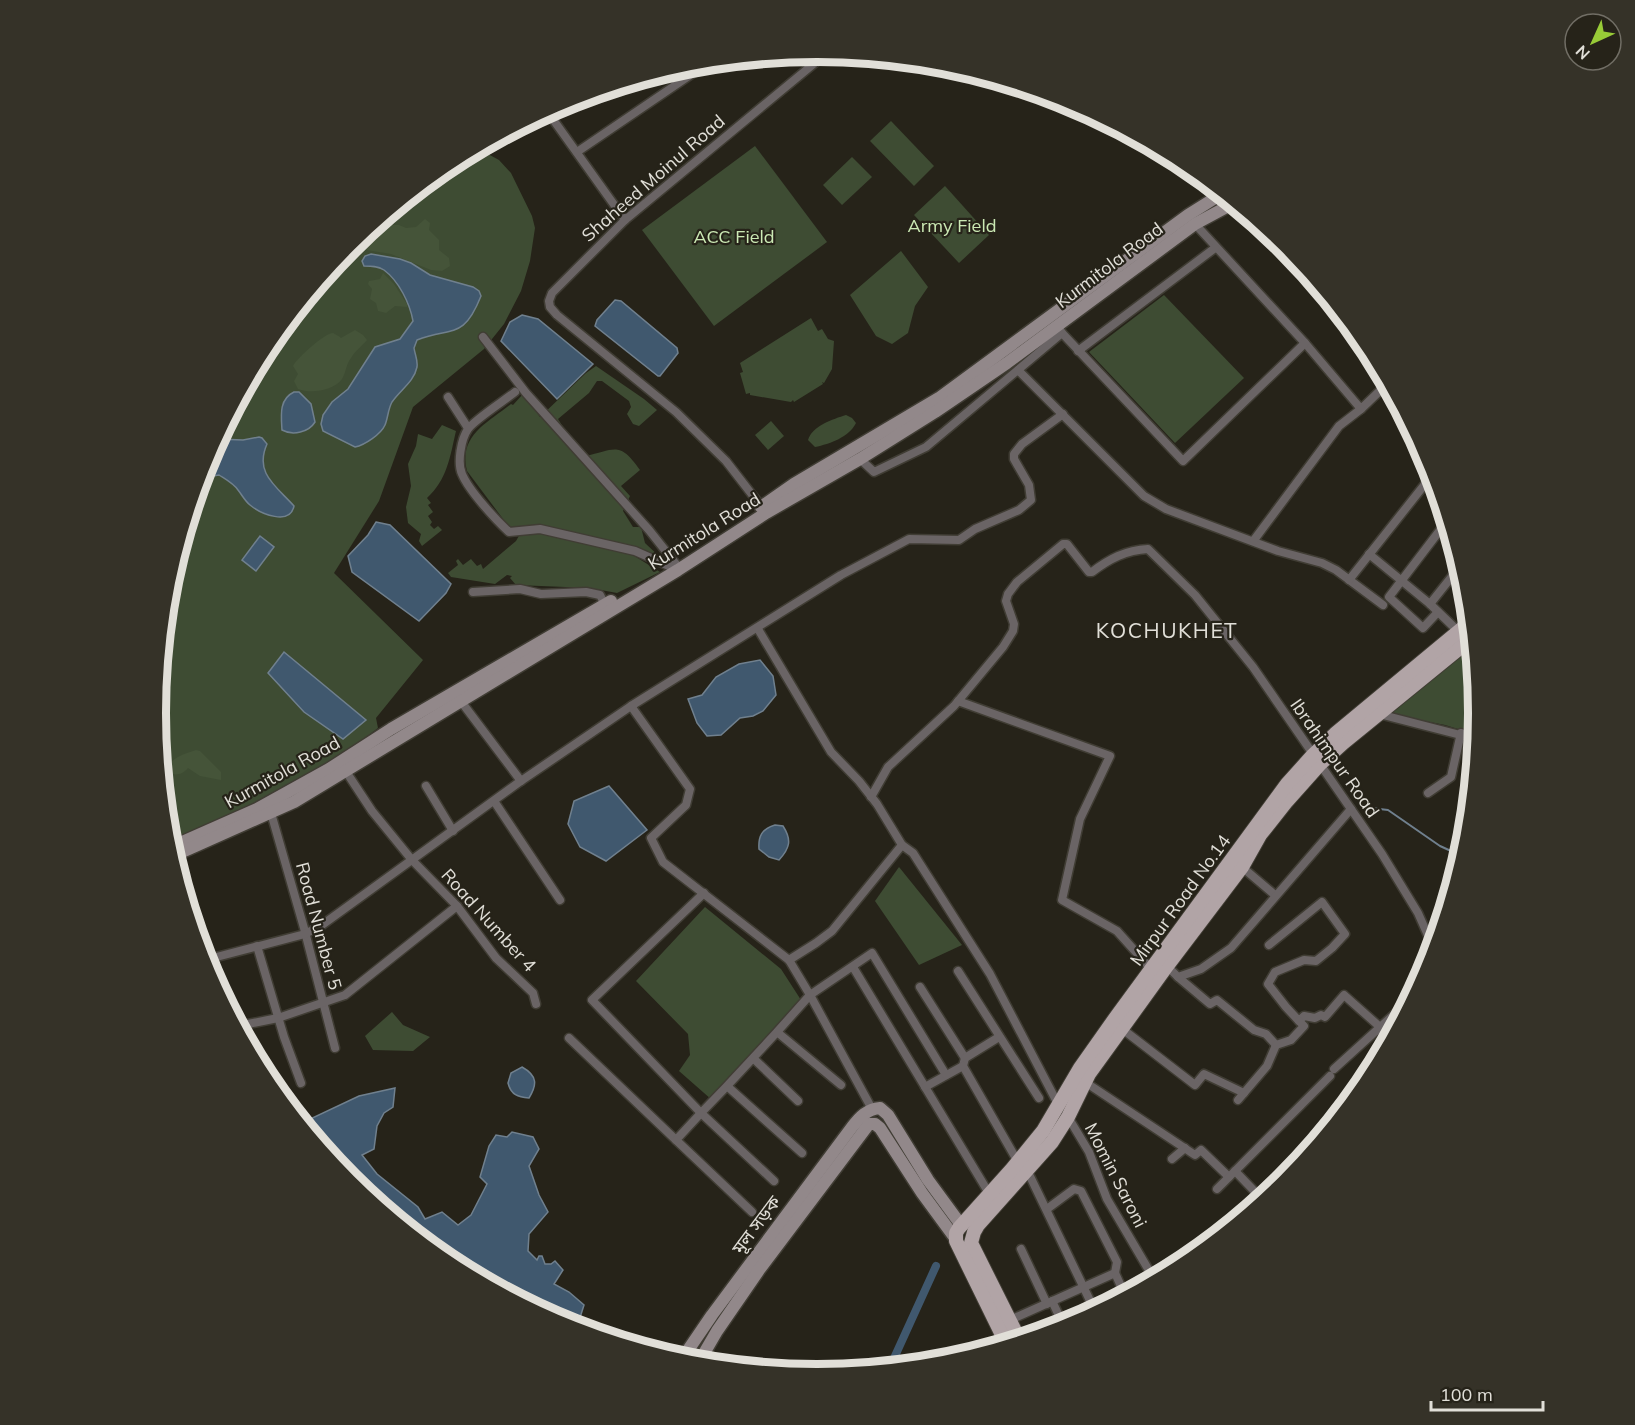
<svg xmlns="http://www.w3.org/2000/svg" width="1635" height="1425" font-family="Mulish,'Noto Sans Bengali',sans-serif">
  <rect width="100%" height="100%" fill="#262319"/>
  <g fill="#3e4c33">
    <path d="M891 121 934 166 914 186 870 141Z"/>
    <path d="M755 146 827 242 714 326 642 230Z"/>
    <path d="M477 148 499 160 511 173 532 216 535 228 530 261 521 291 504 324 484 349 413 407 379 501 334 573 423 660 376 718 378 728 323 770 169 843 156 712 169 583 206 459 268 345 350 245 450 162Z"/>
    <path d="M852 157 872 177 842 205 823 185Z"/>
    <path d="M945 186 989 235 959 263 914 215Z"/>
    <path d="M901 251 928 287 915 306 908 333 892 344 876 336 850 295Z"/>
    <path d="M1164 295 1244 378 1175 443 1089 352Z"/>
    <path d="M811 318 818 331 822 329 828 339 834 341 832 369 824 383 822 382 823 384 794 402 793 400 791 402 750 395V393L746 394 740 373 743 372 740 363Z"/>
    <path d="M596 366 644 399 657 410 639 426 633 424 627 414 631 407 629 401 602 381H597L589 393 558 419 573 443 585 456C615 450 619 440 640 470L621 486 630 496 623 511 633 527H641L645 543 663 560 627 545 625 550 660 572 617 593 590 588 516 585 510 578 512 576 507 575 495 584 451 577 448 573 458 565 456 561 458 559 463 565 471 559 477 566 481 564 483 569 516 541 520 534H546L509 527 467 471C458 436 487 423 511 404L513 405 522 395 526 397 540 417 586 373Z"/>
    <path d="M846 415 852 418 856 423C849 437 830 444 815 447L808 440C812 426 833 419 846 415Z"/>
    <path d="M771 421 784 436 768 450 755 435Z"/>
    <path d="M442 425 456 431C450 457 447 480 427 498L431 503 428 505 433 512 428 516 432 522 430 525 434 529 438 526 442 530 422 546 419 541 421 534 408 523 406 507 411 486 408 464 416 446 418 434 432 439Z"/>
    <path d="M1472 641 1479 713 1477 735 1445 725 1384 713Z"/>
    <path d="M899 867 962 945 919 965 875 901Z"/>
    <path d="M705 907 781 969 801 1000 712 1100 679 1071 690 1055 688 1034 636 981Z"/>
    <path d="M392 1012 403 1025 430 1037 413 1051 373 1050 365 1036Z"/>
  </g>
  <g fill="#455439">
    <path d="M425 219 430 223 429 230 439 240V250L449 258 450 266 442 271 431 270 391 254 348 247 373 225H399L406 228 416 227Z"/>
    <path d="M383 273 394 284 407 304V307L395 306 386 313 378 311 376 303 370 299 372 289 368 284 369 281 380 279Z"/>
    <path d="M355 330 363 335 367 340C362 346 355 351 351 358 346 364 346 373 342 379 333 391 311 394 298 389L294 381 298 374 293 366C297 358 325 333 333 333 335 334 339 336 341 338Z"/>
    <path d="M196 750 200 751 221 772V780L200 776 188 768C181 776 176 775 166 773 168 759 183 754 196 750Z"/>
  </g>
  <g fill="#40586e" stroke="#70808e" stroke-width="1.5">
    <path d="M371 254 400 259 411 263 430 275 473 287 479 291 481 296C463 341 452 326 417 340L414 348C415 355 418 360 417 367 414 382 400 390 392 402 388 409 388 418 385 425 381 434 365 445 355 447L323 431 321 424 323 415 332 402 348 389 375 347 400 339 413 321C410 304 399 281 384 270 378 266 371 266 364 266L362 261 365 256Z"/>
    <path d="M615 300 621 301 677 348 678 353 660 376H658L595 326 597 320Z"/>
    <path d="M522 315 538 319 593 364 557 399 501 341 510 322Z"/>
    <path d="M294 392H299L311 404 315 422C309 432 293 436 282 430 281 415 279 399 294 392Z"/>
    <path d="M259 437 262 438 267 444C254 473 276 486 294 506 290 526 261 514 250 505 245 501 242 495 238 490 233 483 225 479 219 475L201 478 206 459 217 439 243 440Z"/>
    <path d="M376 522 390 525 451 584 446 593 419 621 352 572 348 556 368 535Z"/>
    <path d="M260 536 274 547 256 571 242 560Z"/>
    <path d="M284 652 366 720 343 739 304 712 268 673Z"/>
    <path d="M760 660 773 676 776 695 763 711 753 716 740 718 721 735 707 736 697 723 688 699 702 695 716 677 739 664Z"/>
    <path d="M609 786 647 830 606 861 580 847 568 824 574 801Z"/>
    <path d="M775 825 783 826C792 840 790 848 779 860L769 857 759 849C758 836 762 829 775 825Z"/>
    <path d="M522 1067C538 1076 537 1085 529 1098 518 1097 511 1095 508 1083L511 1073Z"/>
    <path d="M395 1088 393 1107 384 1113 377 1126 374 1149 362 1155 377 1174 418 1207 425 1219 442 1212 458 1225 471 1215 487 1184 480 1177 489 1146 496 1135 507 1137 512 1132 533 1137 539 1149 529 1166 539 1195 548 1212 529 1234 528 1251 537 1260 539 1256H542L545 1264H551L555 1261 563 1270 554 1284 569 1292 584 1305 577 1327 564 1324 450 1262 350 1180 330 1156 308 1120 359 1096Z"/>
  </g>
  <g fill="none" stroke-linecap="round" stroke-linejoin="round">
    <path stroke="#70808e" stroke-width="2" d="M1365 811 1371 808 1388 810 1440 846 1462 856"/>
    <path stroke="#40586e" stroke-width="8" d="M890 1367 936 1266"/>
    <defs>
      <g id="street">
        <path d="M547 111 625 220"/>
        <path d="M577 152 711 61"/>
        <path d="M1195 224 1305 343 1361 409 1388 383"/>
        <path d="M1062 333 1183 461 1305 343"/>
        <path d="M483 337 526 393 649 530 676 564 678 570"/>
        <path d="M1078 351 1215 248"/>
        <path d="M1018 370 1144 496 1166 509 1278 551 1322 563 1336 570 1383 605"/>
        <path d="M515 392C505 400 474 420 468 429 461 439 457 463 462 474 469 491 496 520 509 532L540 529 635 551 678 570"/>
        <path d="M448 397 468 428"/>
        <path d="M860 459 874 472 926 447 1062 333 1060 330"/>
        <path d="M764 510 726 461 676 412 557 315 550 307 549 301 552 293 625 220 828 52"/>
        <path d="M1254 540 1339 426 1361 409"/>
        <path d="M1369 554 1430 604 1459 632"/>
        <path d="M1349 580 1433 474"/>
        <path d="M473 592 520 589 541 594 586 592 600 595 607 609"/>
        <path d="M1430 604 1461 565"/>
        <path d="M1438 612 1423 628 1389 597 1447 521"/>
        <path d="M758 629 831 752 859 781 877 804 902 845 913 853 990 974 1059 1106"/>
        <path d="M460 700 521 781"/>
        <path d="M958 701 1110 756 1080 819 1062 900 1117 931 1152 970"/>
        <path d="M631 706 690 789 686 805 651 838 663 862 789 960 810 995 872 1109"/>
        <path d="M1379 714 1476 739"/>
        <path d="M345 770 372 811 412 860 457 906 496 958 533 993 536 1004"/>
        <path d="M426 786 453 831"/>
        <path d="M1428 793 1451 777 1461 733"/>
        <path d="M871 797 888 767 954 706 1003 647 1013 631 1014 624 1006 601 1008 594 1017 582 1063 544H1067L1089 572H1092C1109 559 1126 550 1148 549L1195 595 1253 667 1382 854 1418 913 1434 949"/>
        <path d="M494 801 560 900"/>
        <path d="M271 813 304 928 335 1048"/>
        <path d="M1242 867 1275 895"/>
        <path d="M1269 945 1322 902 1345 934 1332 948 1316 961 1304 960 1275 972 1268 984 1286 1007 1299 1021 1304 1016 1315 1018 1321 1015 1325 1017 1344 995 1380 1027"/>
        <path d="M257 946 284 1037 301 1083"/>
        <path d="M205 960 305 934 322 925 518 783 631 706 841 575 909 539 959 540 975 529 1019 510 1031 500 1029 485 1014 459V454L1022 444 1063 414"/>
        <path d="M789 960 816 943 832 931 902 845"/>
        <path d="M1167 966 1178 977 1201 969 1231 948 1351 809"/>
        <path d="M853 967 990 1195"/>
        <path d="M958 971 1039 1098"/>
        <path d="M1178 977 1210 1004 1217 1000 1254 1030 1266 1034 1276 1045"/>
        <path d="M920 987 965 1058"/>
        <path d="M238 1026 278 1018 345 995 457 906"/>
        <path d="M1121 1028 1195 1085 1204 1074 1244 1093"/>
        <path d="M999 1037 965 1058 963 1066 1018 1162"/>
        <path d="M569 1038 676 1140"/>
        <path d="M1334 1069 1410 1000"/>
        <path d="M1085 1082 1195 1155 1201 1150 1229 1177"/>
        <path d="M925 1087 963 1066"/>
        <path d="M1238 1100 1267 1066 1276 1045 1291 1040 1304 1026 1299 1021"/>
        <path d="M701 1113 592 1000 704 893"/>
        <path d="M1068 1117 1089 1152 1107 1199 1154 1279"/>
        <path d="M1172 1159 1185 1148"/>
        <path d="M1027 1170 1095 1311"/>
        <path d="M1235 1171 1262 1199"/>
        <path d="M1217 1189 1330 1076"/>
        <path d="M752 1212 676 1140 701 1113 774 1181 701 1113 727 1086 802 1153 727 1086 753 1058 798 1101 753 1058 777 1032 841 1085 777 1032 810 995 872 953 946 1075"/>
        <path d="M1021 1249 1047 1304"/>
        <path d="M1115 1273 1125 1295"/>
        <path d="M1052 1301 1064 1326"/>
        <path d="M1010 1320 1115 1273 1117 1262 1081 1191 1074 1189 1047 1209"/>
      </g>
      <g id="secondary">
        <path d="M761 507 794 484 939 398 1188 215 1223 193"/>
        <path d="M171 847 257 809 329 769 391 729 611 601"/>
        <path d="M173 856 294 802 678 570 766 513 860 459 935 412 1007 363 1195 224 1234 203"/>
        <path d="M682 1359 712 1315 852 1127C860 1117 867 1109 880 1108L888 1115 928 1180 961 1225"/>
        <path d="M699 1362 717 1331 759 1270 869 1124H875L880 1128 922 1193 955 1238"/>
      </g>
      <g id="primary">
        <path d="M1019 1339 971 1243 974 1232 978 1225 1052 1142 1068 1117 1089 1074 1167 966 1242 867 1260 835 1287 801 1320 764 1343 743 1472 638"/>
        <path d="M1006 1343 956 1241V1233L959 1228 1012 1169 1043 1131 1080 1068 1116 1017 1287 784 1313 755 1335 734 1470 622"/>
      </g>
    </defs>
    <use href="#street" stroke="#403d34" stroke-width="11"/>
    <use href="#secondary" stroke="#403d34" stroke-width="15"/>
    <use href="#primary" stroke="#403d34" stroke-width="16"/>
    <use href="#street" stroke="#6a6465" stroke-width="8"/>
    <use href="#secondary" stroke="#92888a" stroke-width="12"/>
    <use href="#primary" stroke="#b1a4a6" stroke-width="14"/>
  </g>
  <g text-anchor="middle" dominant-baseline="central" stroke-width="4.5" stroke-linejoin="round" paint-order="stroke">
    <g font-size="18" fill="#e1dfd8" stroke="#262319">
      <text transform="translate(653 178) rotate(-41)">Shaheed Moinul Road</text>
      <text transform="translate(1109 265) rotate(-37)">Kurmitola Road</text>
      <text transform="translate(704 531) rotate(-32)">Kurmitola Road</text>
      <text transform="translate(1335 758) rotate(55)">Ibrahimpur Road</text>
      <text transform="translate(282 772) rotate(-29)">Kurmitola Road</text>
      <text transform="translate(1180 900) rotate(-54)">Mirpur Road No.14</text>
      <text transform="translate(489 920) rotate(48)">Road Number 4</text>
      <text transform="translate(319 926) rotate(75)">Road Number 5</text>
      <text transform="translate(1116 1175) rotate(63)">Momin Saroni</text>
      <text transform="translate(756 1225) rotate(-53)">মূল সড়ক</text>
    </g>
    <g font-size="18" fill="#cbe9b4" stroke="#262319">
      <text x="952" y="225">Army Field</text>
      <text x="734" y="236">ACC Field</text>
    </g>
    <g font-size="21" letter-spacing="1.5" fill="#e1dfd8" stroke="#262319">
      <text x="1167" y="630">KOCHUKHET</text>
    </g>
  </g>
  <path d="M0 0H1635V1425H0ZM166 713a651 651 0 1 1 1302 0a651 651 0 1 1-1302 0Z" fill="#353228" fill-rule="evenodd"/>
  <path fill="none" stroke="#e1dfd8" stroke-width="8" d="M166 713a651 651 0 1 1 1302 0a651 651 0 1 1-1302 0Z"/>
  <g transform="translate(1593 42) rotate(225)"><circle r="28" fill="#262319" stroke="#716e65" stroke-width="1.5"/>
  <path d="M0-4.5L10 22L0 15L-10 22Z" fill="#98cb37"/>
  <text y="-9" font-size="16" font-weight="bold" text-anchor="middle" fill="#e1dfd8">N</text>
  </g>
  <path d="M1431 1401v9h112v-9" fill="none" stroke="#e1dfd8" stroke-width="3"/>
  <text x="1440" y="1401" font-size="18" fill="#e1dfd8" stroke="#262319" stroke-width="4.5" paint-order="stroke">100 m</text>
</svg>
